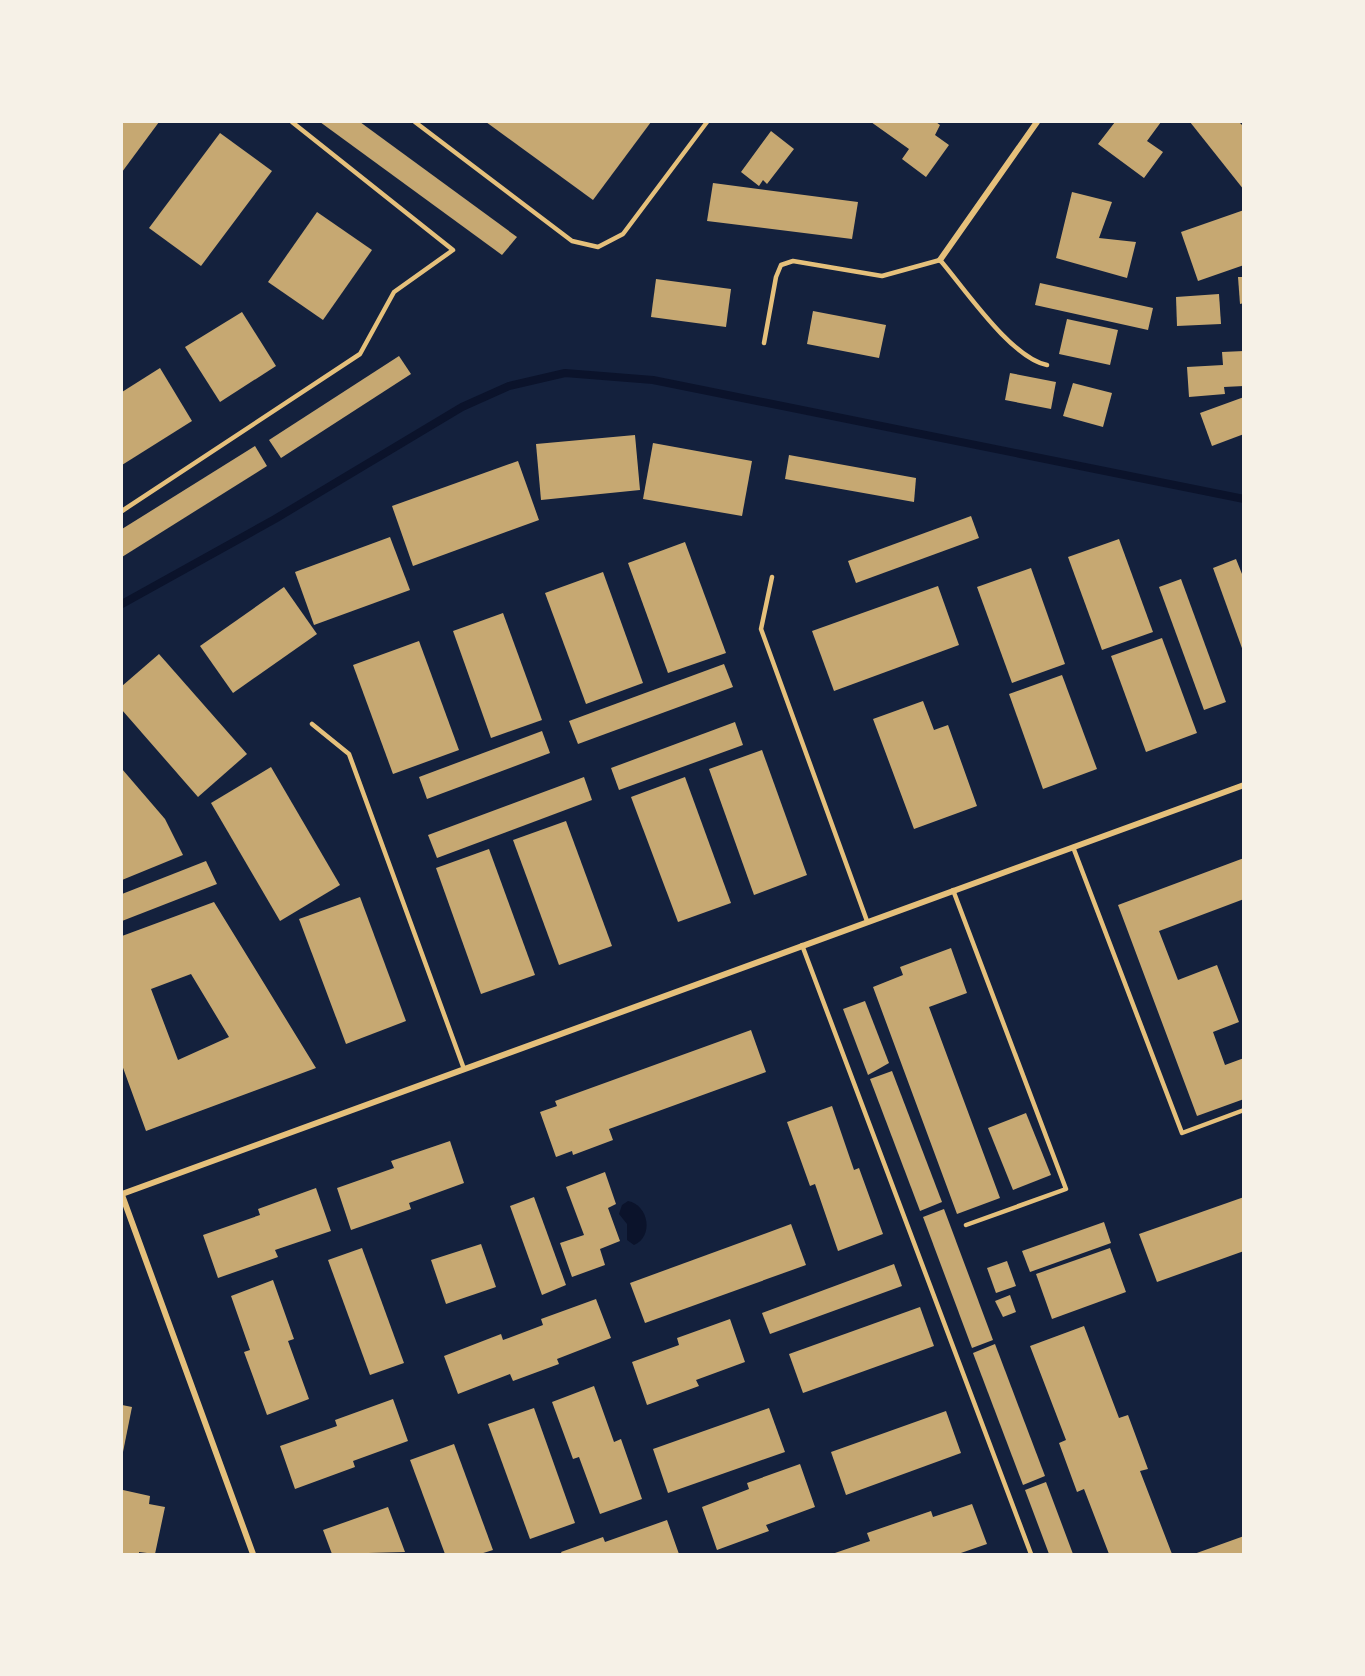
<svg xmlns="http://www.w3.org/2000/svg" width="1365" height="1676" font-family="'Open Sans',sans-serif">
  <rect width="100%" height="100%" fill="#14213d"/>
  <path fill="#0b132b" d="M628 1201C649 1205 654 1237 634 1245L627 1240V1224L619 1214 622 1205Z"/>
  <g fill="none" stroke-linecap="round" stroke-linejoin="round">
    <path stroke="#0b132b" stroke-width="8" d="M122 604 275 519 462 407 509 386 565 373 653 380 1244 499"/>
  </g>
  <g fill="#c6a872" fill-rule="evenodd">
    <path d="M122 122H159L122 172Z"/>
    <path d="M320 122H360L517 237 502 255Z"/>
    <path d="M486 122H651L593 200Z"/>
    <path d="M871 122H936L940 125 935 135 949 145 926 177 902 159 909 149Z"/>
    <path d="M1115 122H1161L1147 141 1163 152 1144 178 1098 144Z"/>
    <path d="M1190 122H1239L1244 127V190Z"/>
    <path d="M771 131 794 149 767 184 763 180 759 186 741 172Z"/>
    <path d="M220 133 272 171 201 266 149 228Z"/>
    <path d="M713 183 858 202 852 239 707 221Z"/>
    <path d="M1072 192 1112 202 1099 238 1136 242 1127 278 1056 258Z"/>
    <path d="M1244 210V265L1198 281 1181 232Z"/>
    <path d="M317 212 372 250 323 320 268 282Z"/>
    <path d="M1238 277H1244V303L1240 304Z"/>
    <path d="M656 279 731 289 726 327 651 317Z"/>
    <path d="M1040 283 1153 308 1148 330 1035 305Z"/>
    <path d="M1219 294 1221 324 1177 326 1176 297Z"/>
    <path d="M813 311 886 325 879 358 807 344Z"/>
    <path d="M242 312 276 366 220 402 185 347Z"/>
    <path d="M1067 319 1118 330 1110 365 1059 354Z"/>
    <path d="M1244 351V386L1224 387 1225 394 1189 397 1187 367 1223 365 1222 352Z"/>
    <path d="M399 356 411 374 281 458 269 440Z"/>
    <path d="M160 368 192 421 122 465V392Z"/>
    <path d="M1010 373 1056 382 1051 409 1005 400Z"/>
    <path d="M1073 383 1112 393 1103 427 1063 416Z"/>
    <path d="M1244 397V434L1212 446 1200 413Z"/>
    <path d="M635 435 640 490 541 500 536 444Z"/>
    <path d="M653 443 752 461 742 516 643 499Z"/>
    <path d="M255 446 267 466 122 557V529Z"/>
    <path d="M789 455 916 478 914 502 785 479Z"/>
    <path d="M518 461 539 520 413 566 392 506Z"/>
    <path d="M971 516 979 538 856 583 848 561Z"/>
    <path d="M390 537 410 590 314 625 295 572Z"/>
    <path d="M1119 539 1153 632 1102 650 1068 557Z"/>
    <path d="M685 542 726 653 668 673 628 563Z"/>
    <path d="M1236 559 1244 579 1243 651 1213 568Z"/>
    <path d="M1031 568 1065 664 1012 683 977 587Z"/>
    <path d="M603 572 643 683 586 704 545 593Z"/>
    <path d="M1181 579 1226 702 1204 710 1159 587Z"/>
    <path d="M938 586 959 645 834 691 812 631Z"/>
    <path d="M284 587 317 634 233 693 200 646Z"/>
    <path d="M503 613 542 720 491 738 453 631Z"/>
    <path d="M1162 638 1197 733 1146 752 1111 656Z"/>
    <path d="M419 641 459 750 393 774 353 665Z"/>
    <path d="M159 654 247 754 198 797 122 710V686Z"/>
    <path d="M724 664 733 687 578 744 569 721Z"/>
    <path d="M1062 675 1097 769 1043 789 1009 694Z"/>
    <path d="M923 701 934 730 948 725 977 806 914 829 873 719Z"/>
    <path d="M735 722 743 745 619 790 611 768Z"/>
    <path d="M542 731 550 753 427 799 419 777Z"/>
    <path d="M762 750 807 875 754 895 709 769Z"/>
    <path d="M271 767 340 885 280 921 211 803Z"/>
    <path d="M122 769 165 819 183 855 122 880Z"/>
    <path d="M584 777 592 800 437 858 428 835Z"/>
    <path d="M685 777 731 903 678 922 631 797Z"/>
    <path d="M566 821 612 946 559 965 513 840Z"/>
    <path d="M489 849 535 975 481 994 436 868Z"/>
    <path d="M1244 858V899L1159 931 1178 980 1217 965 1239 1022 1213 1032 1225 1065 1244 1058V1099L1197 1116 1118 905Z"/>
    <path d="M206 861 217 884 122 921V894Z"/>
    <path d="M360 897 406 1021 346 1044 299 919Z"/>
    <path d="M214 902 316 1068 146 1131 122 1065V936ZM191 974 229 1037 178 1060 151 989Z"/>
    <path d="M951 948 967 993 929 1007 1000 1198 957 1214 873 987 903 975 900 967Z"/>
    <path d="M865 1001 889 1063 868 1075 843 1009Z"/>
    <path d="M751 1030 766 1072 609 1129 613 1140 573 1155 572 1151 556 1157 540 1112 557 1106 555 1101Z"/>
    <path d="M892 1071 942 1202 920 1211 870 1079Z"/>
    <path d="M832 1106 854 1170 859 1168 883 1234 838 1251 815 1184 810 1186 787 1122Z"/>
    <path d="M1026 1113 1051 1175 1013 1190 988 1128Z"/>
    <path d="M450 1141 464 1183 409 1203 411 1209 351 1230 337 1188 394 1168 391 1161Z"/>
    <path d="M605 1172 616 1204 608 1208 620 1241 600 1249 605 1265 572 1277 560 1243 584 1235 566 1187Z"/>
    <path d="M316 1188 331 1231 275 1250 278 1257 218 1278 203 1235 260 1215 258 1209Z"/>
    <path d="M534 1197 566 1285 542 1295 510 1206Z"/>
    <path d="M1244 1197V1251L1157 1282 1139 1234Z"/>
    <path d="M944 1209 993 1340 972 1348 923 1217Z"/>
    <path d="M1104 1222 1111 1243 1030 1272 1022 1251Z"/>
    <path d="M791 1224 806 1265 645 1323 630 1283Z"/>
    <path d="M481 1244 496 1287 446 1304 431 1260Z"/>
    <path d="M362 1248 404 1363 370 1375 328 1260Z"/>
    <path d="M1110 1248 1126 1292 1052 1319 1036 1274Z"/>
    <path d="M1007 1261 1016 1286 996 1293 987 1268Z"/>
    <path d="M894 1264 902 1286 770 1334 762 1313Z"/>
    <path d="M273 1280 294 1339 288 1341 309 1399 267 1415 244 1352 250 1350 231 1296Z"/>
    <path d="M1010 1295 1016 1312 1003 1317 995 1301Z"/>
    <path d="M596 1299 611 1338 557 1359 559 1364 513 1381 510 1374 458 1394 444 1356 501 1334 503 1340 543 1325 541 1319Z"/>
    <path d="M920 1307 934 1346 803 1393 789 1354Z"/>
    <path d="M730 1319 745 1362 696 1380 699 1386 647 1405 632 1362 679 1345 677 1338Z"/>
    <path d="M1084 1326 1119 1418 1128 1415 1148 1469 1140 1471 1172 1554H1109L1084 1489 1077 1492 1059 1443 1066 1440 1030 1346Z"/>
    <path d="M995 1344 1045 1476 1023 1485 973 1353Z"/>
    <path d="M594 1386 614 1442 621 1439 642 1499 600 1514 579 1457 573 1459 552 1402Z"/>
    <path d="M393 1399 408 1441 353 1461 355 1467 295 1489 280 1446 337 1426 335 1420Z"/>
    <path d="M122 1405 132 1407 123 1452H122Z"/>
    <path d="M534 1408 575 1523 530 1539 488 1424Z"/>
    <path d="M769 1408 785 1452 668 1493 653 1449Z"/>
    <path d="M946 1411 961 1453 846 1495 831 1452Z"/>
    <path d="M454 1444 493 1550 480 1554H445L410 1460Z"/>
    <path d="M800 1464 815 1507 766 1525 769 1531 717 1550 702 1507 749 1489 747 1483Z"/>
    <path d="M1046 1482 1073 1554H1049L1025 1490Z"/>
    <path d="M123 1490 150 1496 149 1504 165 1507 155 1554 139 1552V1554H122Z"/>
    <path d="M972 1504 987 1544 958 1554H832L870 1541 867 1533 931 1511 933 1517Z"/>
    <path d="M388 1507 405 1552 332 1554 323 1530Z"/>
    <path d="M667 1520 679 1554H562L561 1552 603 1537 605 1542Z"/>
    <path d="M1244 1536V1554H1194Z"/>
  </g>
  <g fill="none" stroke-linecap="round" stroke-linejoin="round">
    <g stroke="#e5c07b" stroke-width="4.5">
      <path d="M415 122 572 241 598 247 623 234 707 122"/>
      <path d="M764 343 776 277 781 265 793 261 882 276 940 260C965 289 1011 358 1047 365"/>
      <path d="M122 511 360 354 394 292 453 250 292 122"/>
      <path d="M772 577 761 629 867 921"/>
      <path d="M312 724 349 754 464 1069"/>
      <path d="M1073 847 1182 1133 1244 1110"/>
      <path d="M953 890 1066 1189 966 1225"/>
      <path d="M802 945 1031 1554"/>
    </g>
    <g stroke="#e5c07b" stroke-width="6">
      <path d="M940 260 1037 122"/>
      <path d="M122 1194 1244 785"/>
      <path d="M122 1195 253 1554"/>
    </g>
  </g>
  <rect width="1365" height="1676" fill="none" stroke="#f6f1e7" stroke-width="246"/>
</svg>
